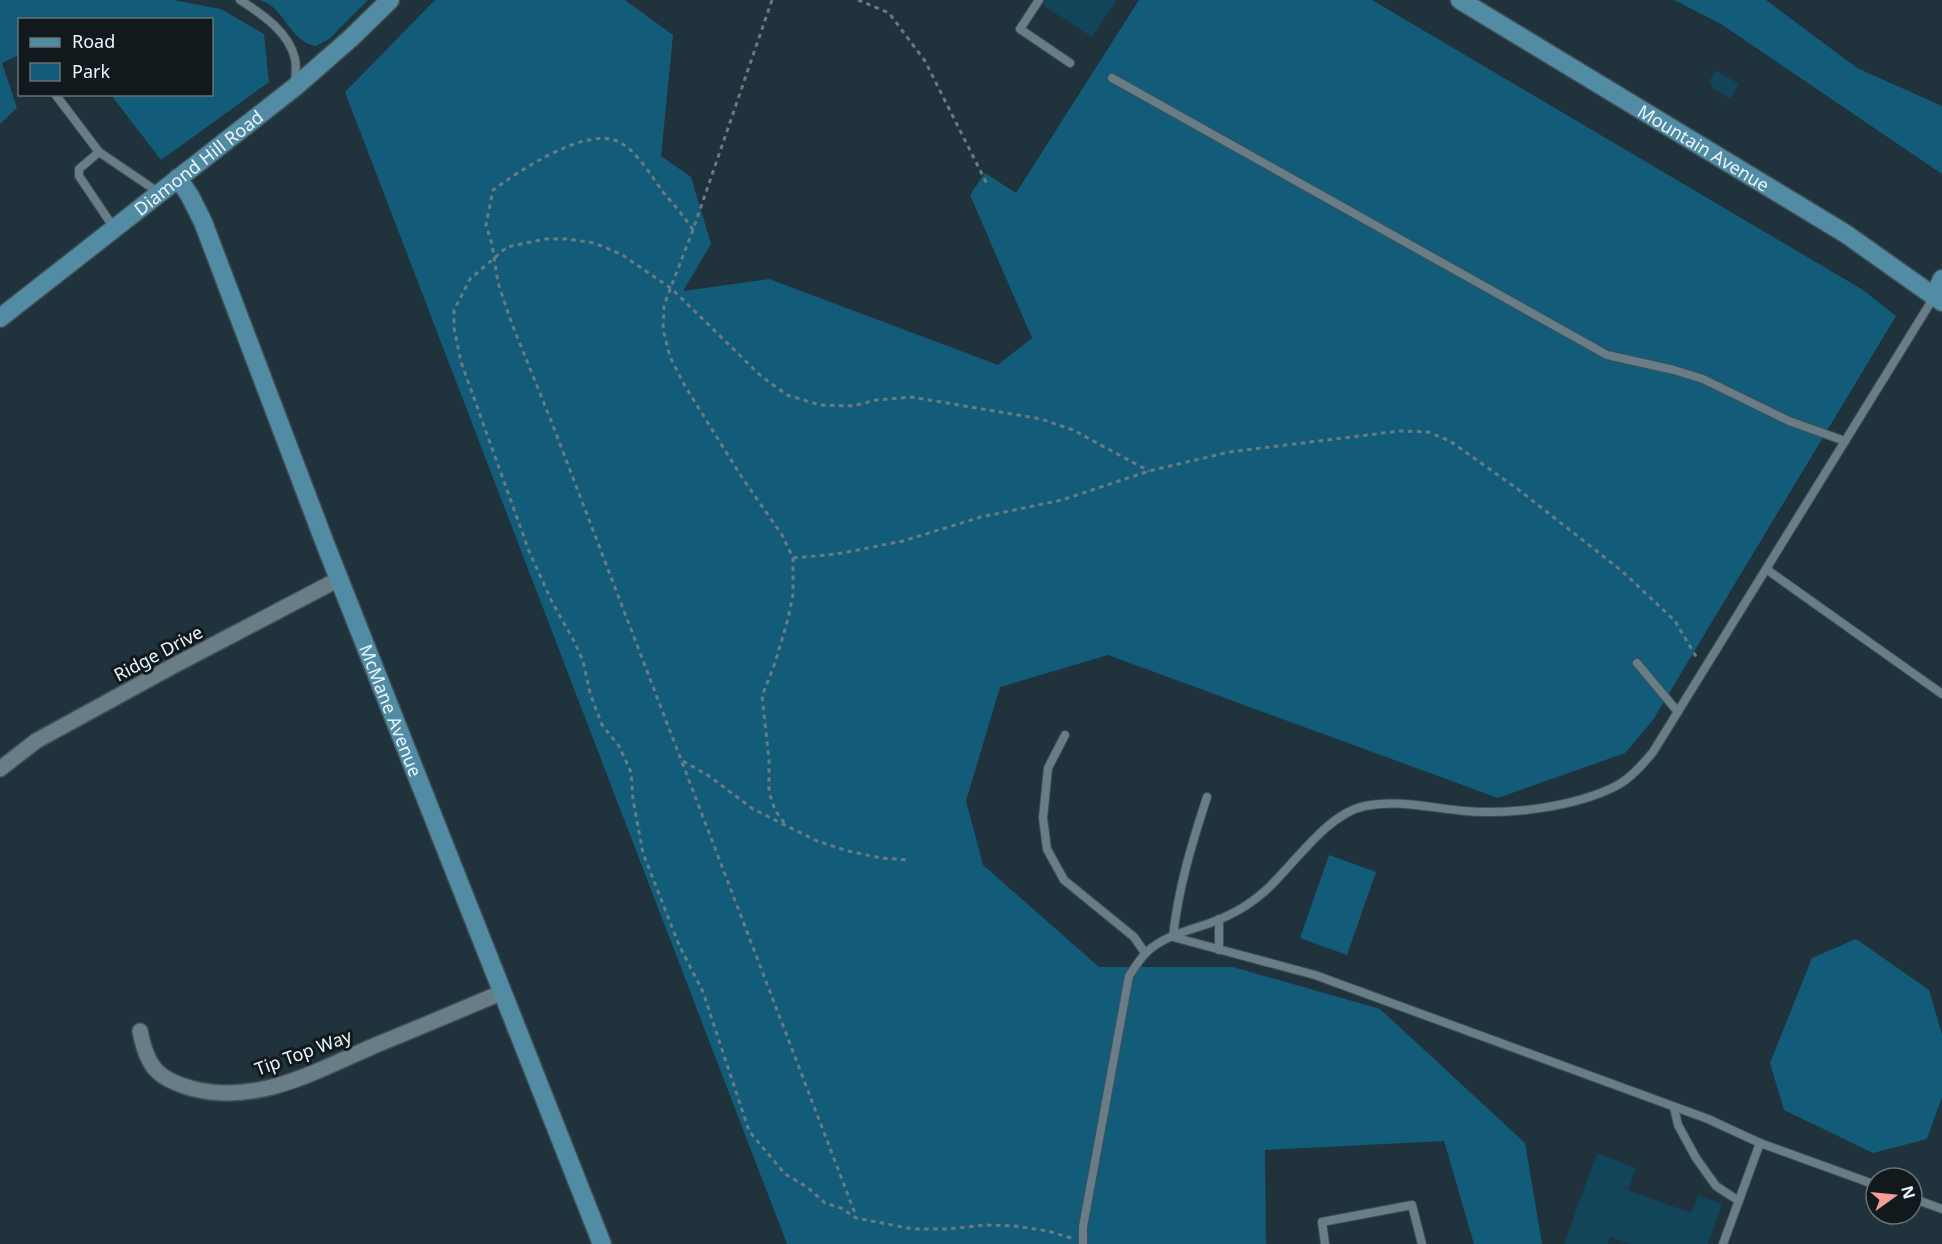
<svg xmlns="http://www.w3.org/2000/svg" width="1942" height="1244" font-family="'Noto Sans',sans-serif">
  <rect width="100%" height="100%" fill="#20323b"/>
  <g fill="#125c79">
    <path d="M0 0H173L221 9 264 34 269 82 161 160 111 95 212 94V20H20L19 55 2 63 17 108 0 124Z"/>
    <path d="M260 0H368L329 39 316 46C289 42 285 7 260 0Z"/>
    <path d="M435 0H625L673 35 661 156 691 177 711 244 683 291 769 279 998 365 1032 338 970 195 985 173 1016 193 1139 0H1372L1863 290 1896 316 1653 720 1625 753 1498 798 1108 655 1000 687 966 801 983 865 1099 967H1233L1380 1009 1525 1143 1542 1244H1474L1444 1141 1265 1150 1266 1244H787L345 92Z"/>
    <path d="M1674 0H1766L1857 68 1942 106V174L1721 24Z"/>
    <path d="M1329 855 1376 872 1347 955 1300 938Z"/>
    <path d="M1856 939 1929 990 1942 1035V1097L1927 1139 1873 1153 1784 1110 1770 1063 1812 958Z"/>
  </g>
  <g fill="#12445a">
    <path d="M1045 0H1117L1092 37 1043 5Z"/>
    <path d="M1716 70 1739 84 1730 99 1712 88 1714 86 1708 83Z"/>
    <path d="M1597 1153 1636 1168 1628 1190 1691 1213 1698 1195 1722 1204 1708 1244H1629L1611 1237 1608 1244H1564Z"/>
  </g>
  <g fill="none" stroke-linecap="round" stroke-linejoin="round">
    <defs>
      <g id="lane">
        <path d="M240 0C262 14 289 32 295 59 297 66 295 75 295 83"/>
        <path d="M1039 0 1020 29 1070 63"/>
        <path d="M1112 78 1607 355 1674 370 1703 379 1789 421 1845 441"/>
        <path d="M55 94 99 152 158 192"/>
        <path d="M99 152 79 169V176L114 228"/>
        <path d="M1766 569 1942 694"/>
        <path d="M1637 663 1678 712"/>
        <path d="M1065 735 1048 768 1043 818 1047 849 1064 880 1134 937 1145 953"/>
        <path d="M1207 797C1192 843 1178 889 1173 937L1315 975 1708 1119 1760 1143 1876 1185"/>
        <path d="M1219 919V950"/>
        <path d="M1674 1107 1678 1125 1696 1158 1716 1186 1739 1201"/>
        <path d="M1912 1198 1942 1209"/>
        <path d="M1083 1244V1227L1129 976C1134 969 1139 960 1145 954 1165 932 1202 929 1227 916 1240 910 1255 900 1265 891 1293 866 1326 814 1365 806 1398 799 1431 808 1464 811 1510 815 1575 807 1616 786 1631 778 1642 765 1653 752L1934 297"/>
        <path d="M1325 1244 1322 1222 1412 1205 1422 1244"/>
        <path d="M1723 1244 1760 1143"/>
      </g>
      <g id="street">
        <path d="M0 769 36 741 173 666 339 579"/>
        <path d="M140 1031C147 1067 157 1079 194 1089 259 1105 318 1070 376 1045 418 1028 460 1010 503 992"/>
      </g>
      <g id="secondary">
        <path id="s1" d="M1460 0 1846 234 1942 302"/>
        <path id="s2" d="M178 178 190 196 203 222 326 546 602 1244"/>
        <path d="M1934 297 1942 279"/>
        <path id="s3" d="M0 318 295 87 351 38 390 0"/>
      </g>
    </defs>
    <use href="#lane" stroke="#3e4f56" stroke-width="10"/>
    <use href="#street" stroke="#3e4f56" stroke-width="18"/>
    <use href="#secondary" stroke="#3e4f56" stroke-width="21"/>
    <g stroke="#6a7a82" stroke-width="3" stroke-dasharray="4.5 4.5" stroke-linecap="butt">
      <path d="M772 0 693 230 664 305 663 329 670 357 685 386 741 476 782 535 793 558V594L788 619 775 663 762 696 769 760V792L775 810 785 824"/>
      <path d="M858 0 889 13 925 61 987 184"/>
      <path d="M693 230C685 218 677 208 668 198 654 182 636 146 614 140 580 130 519 171 493 190L486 225 492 244 498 283 512 324 550 418 856 1216"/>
      <path d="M793 558 837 554 903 541 981 517 1062 500 1149 471 1229 452 1400 431 1428 432 1450 441 1519 490 1622 571 1675 621 1698 660"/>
      <path d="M683 761 709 776 753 809 817 841 848 851 881 858 910 860"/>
      <path d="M1071 1238 1048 1231 1015 1226 985 1225 947 1229H913L856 1218 841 1208 825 1203 807 1187 785 1174 749 1131 703 992 679 945 643 853 633 800 631 772 619 746 602 725 590 693 583 661 574 641 552 602 529 551 461 362 454 328V310L470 279 507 247 545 239H568L594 243 621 254 672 289 761 376 787 395 820 405 853 406 876 400 912 397 1041 419 1073 430 1149 471"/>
    </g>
    <use href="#lane" stroke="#697d87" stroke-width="8"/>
    <use href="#street" stroke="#697d87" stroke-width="15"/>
    <use href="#secondary" stroke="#528ca4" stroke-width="18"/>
  </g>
  <g text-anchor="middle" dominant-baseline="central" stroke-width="6" stroke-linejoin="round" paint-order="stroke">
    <g font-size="18" fill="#eaf6fc" stroke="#11191d">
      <text stroke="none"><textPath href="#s1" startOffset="285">Mountain Avenue</textPath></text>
      <text stroke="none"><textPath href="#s3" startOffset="252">Diamond Hill Road</textPath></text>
      <text transform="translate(158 653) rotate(-28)">Ridge Drive</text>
      <text stroke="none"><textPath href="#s2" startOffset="574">McMane Avenue</textPath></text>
      <text transform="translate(303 1052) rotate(-20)">Tip Top Way</text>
    </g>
  </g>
  <rect x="18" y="18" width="195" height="78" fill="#11191d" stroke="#687176" stroke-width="1.5"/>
  <rect x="30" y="38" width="30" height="9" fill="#528ca4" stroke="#687176" stroke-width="1.5"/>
  <text x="72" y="48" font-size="18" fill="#eaf6fc">Road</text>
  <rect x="30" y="63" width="30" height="18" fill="#125c79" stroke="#687176" stroke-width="1.5"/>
  <text x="72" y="78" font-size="18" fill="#eaf6fc">Park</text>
  <g transform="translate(1894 1196) rotate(75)"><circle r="28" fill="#11191d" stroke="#687176" stroke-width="1.5"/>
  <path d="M0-4.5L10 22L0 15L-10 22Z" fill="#f59b9a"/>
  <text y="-9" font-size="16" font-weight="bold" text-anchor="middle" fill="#eaf6fc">N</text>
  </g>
</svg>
